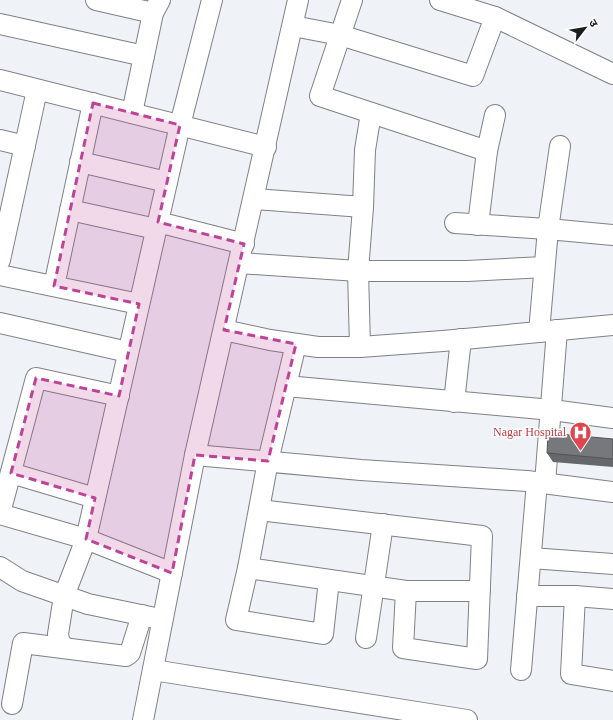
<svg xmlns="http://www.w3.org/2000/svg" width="613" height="720" font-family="'Times New Roman','Noto Sans Devanagari',serif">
  <rect width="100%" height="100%" fill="#eff2f7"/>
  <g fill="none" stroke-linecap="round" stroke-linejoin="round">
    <defs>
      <g id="minor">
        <path d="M96 0 153 13"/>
        <path d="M352 0 320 96 487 151 495 115"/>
        <path d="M440 0 495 17 613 74"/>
        <path d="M0 24 144 56"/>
        <path d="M293 26 340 35 473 76 495 17"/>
        <path d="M0 80 266 147"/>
        <path d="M132 113 153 13 160 0"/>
        <path d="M0 140 25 146"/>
        <path d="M80 162 167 182"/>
        <path d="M254 199 363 207 365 150 371 113"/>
        <path d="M70 210 156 229"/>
        <path d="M158 222 244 244"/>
        <path d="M455 223 548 229 560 146"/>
        <path d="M478 225 487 151"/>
        <path d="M0 260 37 90"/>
        <path d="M239 263 358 271H467L544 267"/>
        <path d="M0 275 139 304"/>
        <path d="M54 286 93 103"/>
        <path d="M0 323 128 352"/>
        <path d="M224 330 270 340 318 347H360L443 341 613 325"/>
        <path d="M539 332 548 229 613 235"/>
        <path d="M296 344 268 461 248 568 406 591"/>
        <path d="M360 347 358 271 363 207"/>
        <path d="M286 386 552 410 613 418"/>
        <path d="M454 402 461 339"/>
        <path d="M195 455 361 470 527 481 613 492"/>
        <path d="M11 473 95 498"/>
        <path d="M545 483 557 330"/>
        <path d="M259 510 482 536 477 659 403 648 406 591H480"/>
        <path d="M0 513 36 378 119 396"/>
        <path d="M0 514 86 539 172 573"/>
        <path d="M531 558 613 564"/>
        <path d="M0 567 22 581 88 604 155 618"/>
        <path d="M248 568 236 620 323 634 329 580"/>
        <path d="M527 596H575L571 674 613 681"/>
        <path d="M575 596 613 599"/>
        <path d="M366 638 383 524"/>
        <path d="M64 648 59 640 58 634 64 596 86 539 180 125 212 0"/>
        <path d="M153 670 467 720"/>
        <path d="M521 670 537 482"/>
        <path d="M12 704 23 643 126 656 130 653 142 615"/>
        <path d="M143 720 195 455 298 0"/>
      </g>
    </defs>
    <use href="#minor" stroke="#7f8185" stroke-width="22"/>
    <use href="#minor" stroke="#fff" stroke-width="20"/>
  </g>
  <path fill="#65676b" d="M613 439V467L553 462 547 453Z"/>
  <path fill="#76787c" stroke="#535457" d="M548 433 613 439V459L547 453Z"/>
  <path fill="#bc4398" fill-opacity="0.2" stroke="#bc4398" stroke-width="3" stroke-dasharray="8 5" stroke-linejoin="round" d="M93 103 180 125 158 222 244 244 224 330 296 344 268 461 195 455 172 573 86 539 95 498 11 473 36 378 119 396 139 304 54 286Z"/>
  <defs>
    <symbol id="hospital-pin" viewBox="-11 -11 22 30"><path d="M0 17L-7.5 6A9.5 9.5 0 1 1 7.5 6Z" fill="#e0444e" stroke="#fff"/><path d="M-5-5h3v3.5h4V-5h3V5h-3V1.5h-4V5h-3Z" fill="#fff"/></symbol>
  </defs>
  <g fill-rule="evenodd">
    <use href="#hospital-pin" x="568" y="420" width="25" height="34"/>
  </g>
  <g text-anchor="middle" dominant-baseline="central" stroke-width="3" stroke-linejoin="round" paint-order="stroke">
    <g font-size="12" fill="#be3a42" stroke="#fff" text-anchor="end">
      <text x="566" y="432">Nagar Hospital</text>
    </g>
  </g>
  <g transform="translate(585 28) rotate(59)" stroke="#ffffff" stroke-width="3" paint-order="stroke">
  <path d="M0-3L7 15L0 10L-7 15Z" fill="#1a1c1d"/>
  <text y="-6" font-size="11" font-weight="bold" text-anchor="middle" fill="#1a1c1d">उ</text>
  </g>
</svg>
